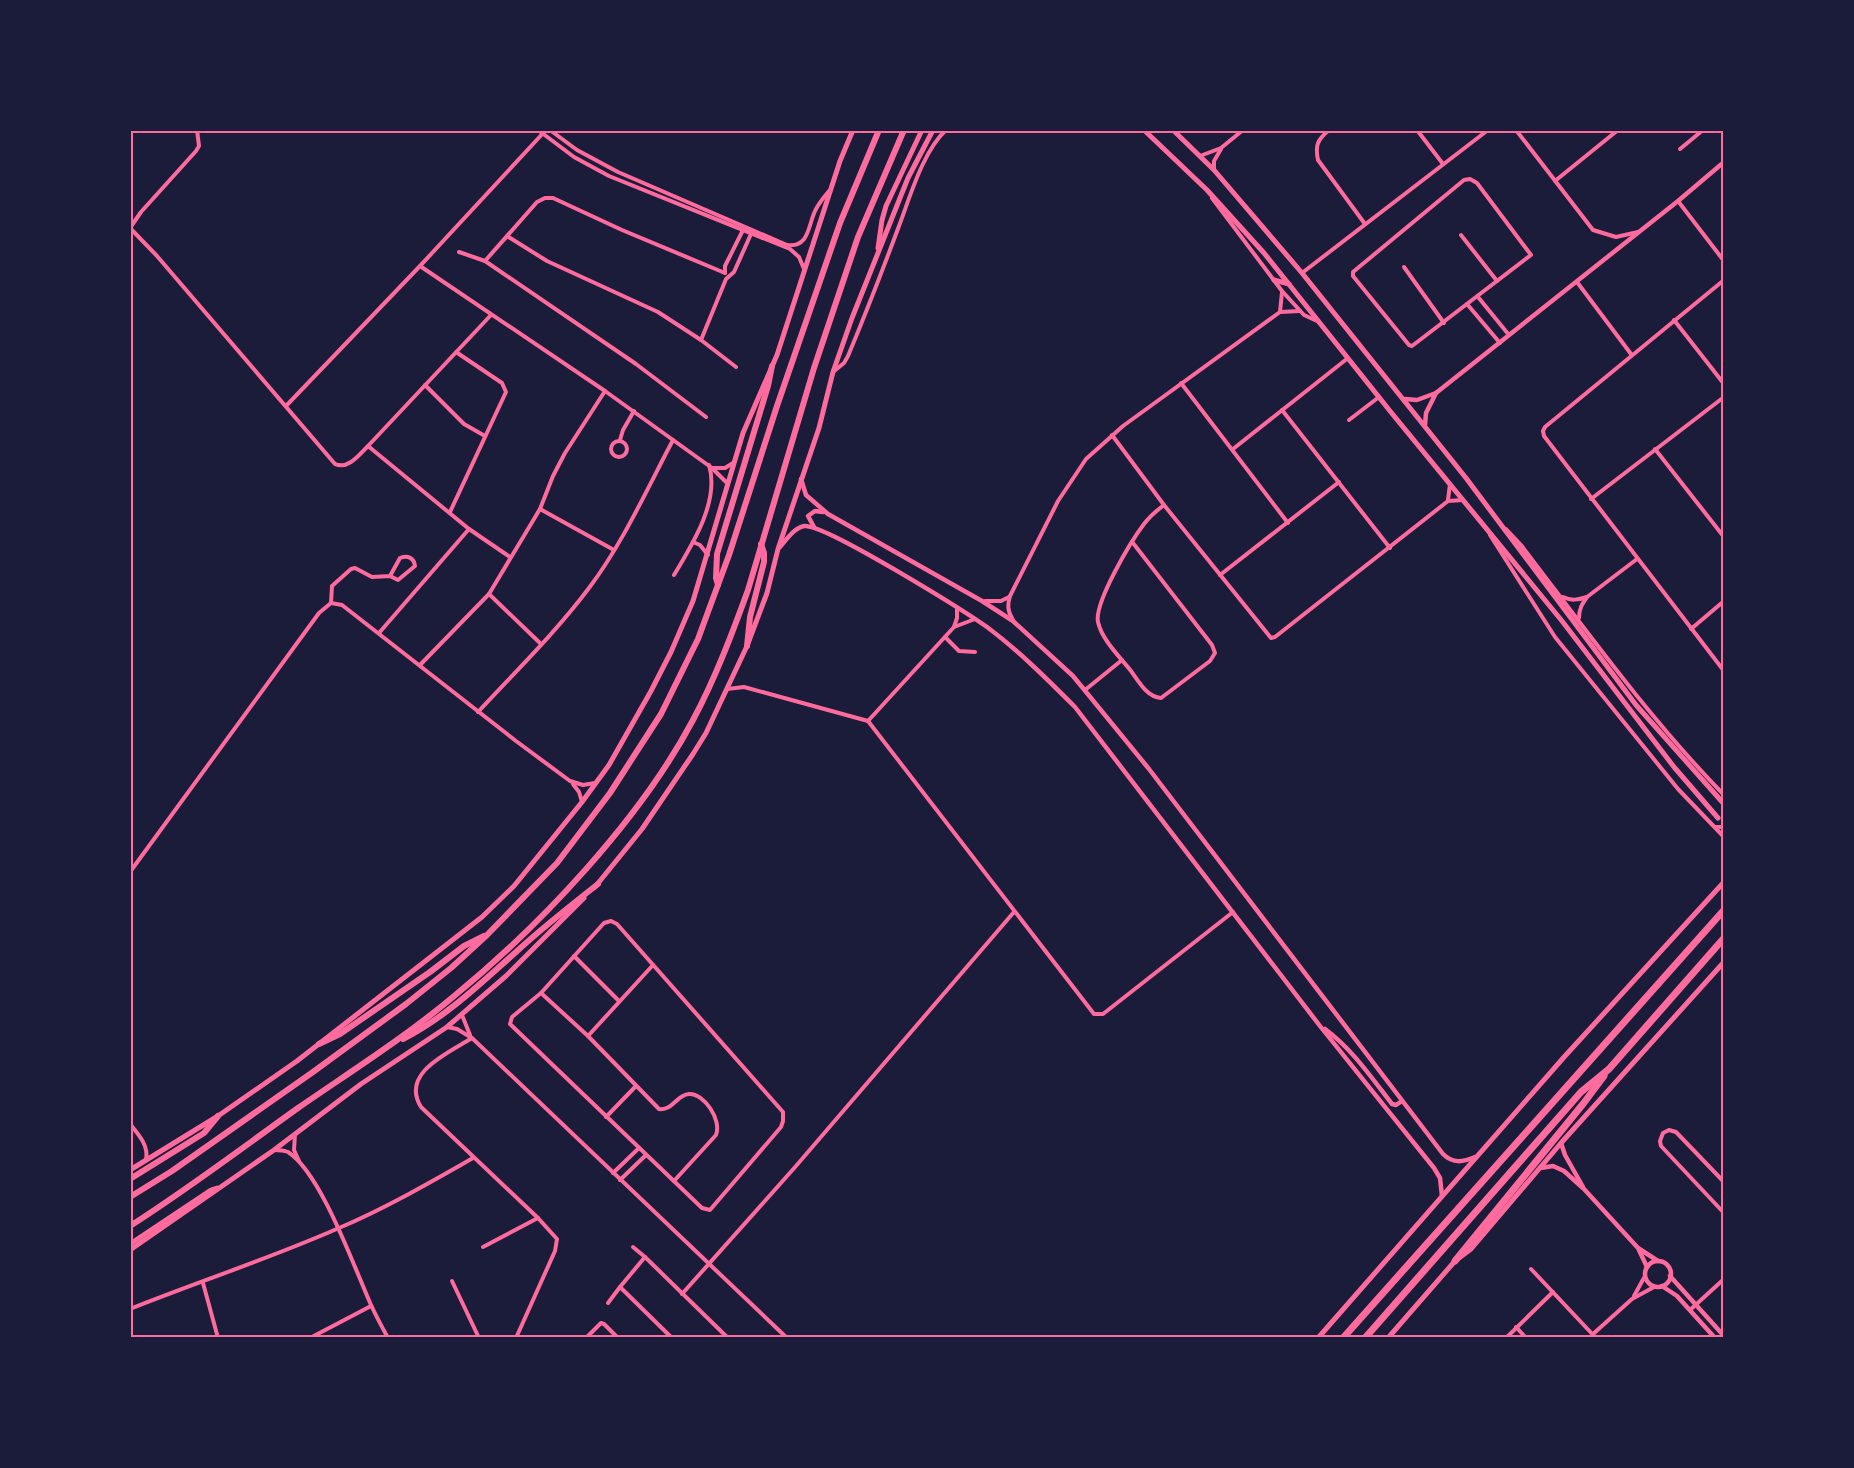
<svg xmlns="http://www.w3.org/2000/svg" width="1854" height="1468" font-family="Figtree,sans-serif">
  <rect width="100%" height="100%" fill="#1b1b3a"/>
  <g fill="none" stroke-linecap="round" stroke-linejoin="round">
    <g stroke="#ff6b9d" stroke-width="4">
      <path d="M538 130 574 157 609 176 790 249 799 257 804 269"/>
      <path d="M550 130 577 150 618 172 787 245C809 248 808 226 815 211 818 204 824 197 829 191"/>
      <path d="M1329 130C1317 140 1315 146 1318 160L1365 224"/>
      <path d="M1417 130 1443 164"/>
      <path d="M1516 130 1593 230 1616 237 1638 232"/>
      <path d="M1680 149 1703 130"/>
      <path d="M1200 156 1221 148 1243 130"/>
      <path d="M1214 170V161L1221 149"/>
      <path d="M1470 179 1477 183 1531 255 1412 346 1409 345 1353 276V272L1464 180Z"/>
      <path d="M1555 181 1618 130"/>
      <path d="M1212 198 1282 291 1304 315 1317 321"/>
      <path d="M1678 201 1724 261"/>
      <path d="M130 228 157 256 335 464C348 470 359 455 368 446L491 315"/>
      <path d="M130 228 141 212 196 151 199 146 197 130"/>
      <path d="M1461 235 1497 281"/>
      <path d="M507 236 547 261 658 312 701 340 736 367"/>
      <path d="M459 252 485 261 636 364 706 417"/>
      <path d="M485 261 537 202 545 198H553L622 230 725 273"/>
      <path d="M420 266 605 391 712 468 728 484"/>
      <path d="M1404 267 1444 323"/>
      <path d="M725 273V266L743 230"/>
      <path d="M1302 273 1488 130"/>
      <path d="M1724 280 1545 427 1543 431 1544 436 1724 671"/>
      <path d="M1577 282 1631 354"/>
      <path d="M1478 297 1509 335"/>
      <path d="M1467 304 1500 343"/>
      <path d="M1280 312 1282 292"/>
      <path d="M1674 320 1724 384"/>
      <path d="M701 340 726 279 734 272 751 234"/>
      <path d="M833 372 844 363 848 356C866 313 883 269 899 226 910 197 923 151 946 130"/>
      <path d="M1181 383 1288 523"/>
      <path d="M425 385 464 424 485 436"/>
      <path d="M286 406 420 266 546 130"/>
      <path d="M1282 410 1390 548"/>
      <path d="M1349 420 1379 397"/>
      <path d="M1112 435 1164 505 1271 638 1275 637 1448 501 1463 500"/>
      <path d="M620 440 623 430 634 411"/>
      <circle cx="619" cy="449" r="8"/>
      <path d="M368 446 469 529 510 557"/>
      <path d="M1233 449 1348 358"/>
      <path d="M1655 449 1724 537"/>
      <path d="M713 468H725L733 463"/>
      <path d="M1591 499 1724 397"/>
      <path d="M1448 500 1450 484"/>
      <path d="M540 509 614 550"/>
      <path d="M450 512 506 392 502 383 456 352"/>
      <path d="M1506 529 1521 545C1586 630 1649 718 1724 795"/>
      <path d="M1490 535 1555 637 1678 789 1724 837"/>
      <path d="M693 542 700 545 708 555"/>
      <path d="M1133 543 1212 645 1215 653 1210 661 1161 698C1147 697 1139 682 1131 671 1120 657 1102 640 1098 622 1094 603 1131 541 1144 524 1150 516 1156 511 1164 505"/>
      <path d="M674 575C692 545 720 501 709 465"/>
      <path d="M1220 575 1339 482"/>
      <path d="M489 594 541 644"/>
      <path d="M1563 597C1571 601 1578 600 1587 597"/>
      <path d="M985 601H1001L1009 597"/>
      <path d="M331 603 332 586 351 569 355 568 372 577 390 576 398 580 415 566C414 558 408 555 400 558L390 576"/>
      <path d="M1579 618C1579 609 1582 604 1587 597L1637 559"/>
      <path d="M1013 620C1008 612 1007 606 1010 596L1058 501 1086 459 1123 426 1280 312 1300 311"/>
      <path d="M954 627 957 618V608"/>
      <path d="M1691 629 1724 601"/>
      <path d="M379 633 469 529"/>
      <path d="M945 637 959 651 975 652"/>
      <path d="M420 665 489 594 540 509 553 476 565 453 605 391"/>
      <path d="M727 689 744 687 868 721"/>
      <path d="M1085 690 1122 660"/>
      <path d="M478 712C516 671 556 632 589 588 623 543 647 489 673 440"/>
      <path d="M868 721 1094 1014H1103L1233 912"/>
      <path d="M868 721 954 627 975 619"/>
      <path d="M573 784 579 792 582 802"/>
      <path d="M1715 827H1724"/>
      <path d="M130 872 319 613 331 603 342 605 516 741 570 781 583 785 595 783"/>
      <path d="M611 921 617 924 783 1112V1121L781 1127 710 1210 702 1208 510 1024 512 1017 541 993 604 923Z"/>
      <path d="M574 956 619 1001"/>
      <path d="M541 993 588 1036 659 1109C673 1111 676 1095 689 1094 704 1093 722 1120 716 1135L674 1181"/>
      <path d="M462 1015 470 1035"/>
      <path d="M447 1027 457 1029 472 1038 787 1338"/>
      <path d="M588 1036 653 965"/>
      <path d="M472 1038C448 1053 400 1073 421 1107L538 1218 557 1239 555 1251 516 1338"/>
      <path d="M606 1117 636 1086"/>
      <path d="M130 1124C139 1135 149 1146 146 1160"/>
      <path d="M295 1134 294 1150 299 1161"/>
      <path d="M274 1150C279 1150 283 1150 288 1152 321 1173 354 1267 371 1305 376 1316 382 1327 388 1338"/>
      <path d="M613 1173 639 1148"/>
      <path d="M620 1180 646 1155"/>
      <path d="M1724 1182 1676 1132 1669 1130 1663 1133 1660 1141 1661 1146 1724 1213"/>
      <path d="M483 1247 538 1218"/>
      <path d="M633 1247 645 1257"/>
      <path d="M1531 1269 1596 1338"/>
      <path d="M452 1281 479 1338"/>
      <path d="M203 1283 218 1338"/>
      <path d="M682 1294 796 1166 1014 912"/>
      <path d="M1634 1296 1645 1276"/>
      <path d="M608 1303 620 1287"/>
      <path d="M130 1309C200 1281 271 1258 339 1228 386 1208 429 1183 473 1158"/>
      <path d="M1690 1310 1724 1279"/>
      <path d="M1516 1327 1526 1338"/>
      <path d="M1593 1334 1632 1299 1654 1287"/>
      <path d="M310 1338 371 1306"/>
      <path d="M586 1338 601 1323 604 1324 618 1338"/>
      <path d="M672 1338 620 1287 645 1257 728 1338"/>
      <path d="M1506 1338 1553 1292"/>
    </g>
    <g stroke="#ff6b9d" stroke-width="4.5">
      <path d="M1405 399 1417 400 1436 393 1678 201 1724 162"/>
      <path d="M1425 425 1426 413 1436 393"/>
      <path d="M801 479 806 495 828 514 982 601 1013 621 1073 676 1149 769 1443 1154C1453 1164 1463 1162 1475 1157"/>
      <path d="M814 527 808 516 815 511 823 512"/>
      <path d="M780 547C786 540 794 528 804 526 824 523 964 611 987 627 1019 651 1047 679 1075 707L1320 1026 1434 1168 1440 1178 1442 1196"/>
      <path d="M1325 1029C1352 1049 1371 1077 1392 1104L1396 1105 1402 1101"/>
      <path d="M1561 1143 1565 1155 1583 1187"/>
      <path d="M1541 1168 1553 1166 1564 1171 1584 1189 1638 1248 1658 1261"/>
      <path d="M1639 1250 1647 1267"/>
      <circle cx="1658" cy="1274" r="13"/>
      <path d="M1670 1276 1724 1336"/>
      <path d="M1662 1286 1677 1296 1715 1338"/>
    </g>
    <g stroke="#ff6b9d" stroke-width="5">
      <path d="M1144 130 1207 190 1264 253 1390 411 1562 621 1674 767 1718 818"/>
      <path d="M1173 130 1214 170 1302 273 1466 478 1636 705 1724 804"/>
      <path d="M878 248 882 220 886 206 922 130"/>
      <path d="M1274 280 1289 284"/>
      <path d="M595 887 642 829 693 754 706 733 747 646 767 593 778 549 819 428 833 372 852 318 908 178 933 130"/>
      <path d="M130 1170 218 1116 297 1061 482 917 514 886 582 802 609 765 651 691 671 652 693 601 743 433 777 355 840 161 853 130"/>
      <path d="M130 1244 211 1190 217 1188"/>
      <path d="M130 1250 274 1150 361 1084 447 1027 506 976 584 898"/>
      <path d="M1318 1338 1565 1056 1724 882"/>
      <path d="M1388 1338 1455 1261 1471 1249 1561 1143 1724 962"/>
    </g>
    <g stroke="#ff6b9d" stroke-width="6">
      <path d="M718 585 716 578 717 554 768 386 772 366"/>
      <path d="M747 646 750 617 764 562V553L761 544"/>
      <path d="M403 1039C446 1017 480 984 516 952 542 928 570 906 598 884"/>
      <path d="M319 1044 340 1034 430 972 464 946 484 936"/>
      <path d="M130 1179 204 1133 218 1116"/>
      <path d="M130 1197 172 1171 313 1072 406 1004 451 968 487 935 557 863 610 793 661 714 698 639 729 555 777 406 840 223 879 130"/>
      <path d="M130 1226C188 1189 242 1148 298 1108 350 1072 404 1038 453 997 540 926 640 820 693 720 715 679 732 634 748 590L814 368 858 237 904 130"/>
    </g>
    <g stroke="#ff6b9d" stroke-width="7">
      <path d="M1455 1261 1583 1104 1604 1076"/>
      <path d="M1343 1338 1724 910"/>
      <path d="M1365 1338 1581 1092 1609 1069 1724 938"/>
    </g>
  </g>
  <rect width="1854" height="1468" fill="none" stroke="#1b1b3a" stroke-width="264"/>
  <rect x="132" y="132" width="1590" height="1204" fill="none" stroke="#ff6b9d" stroke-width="2"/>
</svg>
